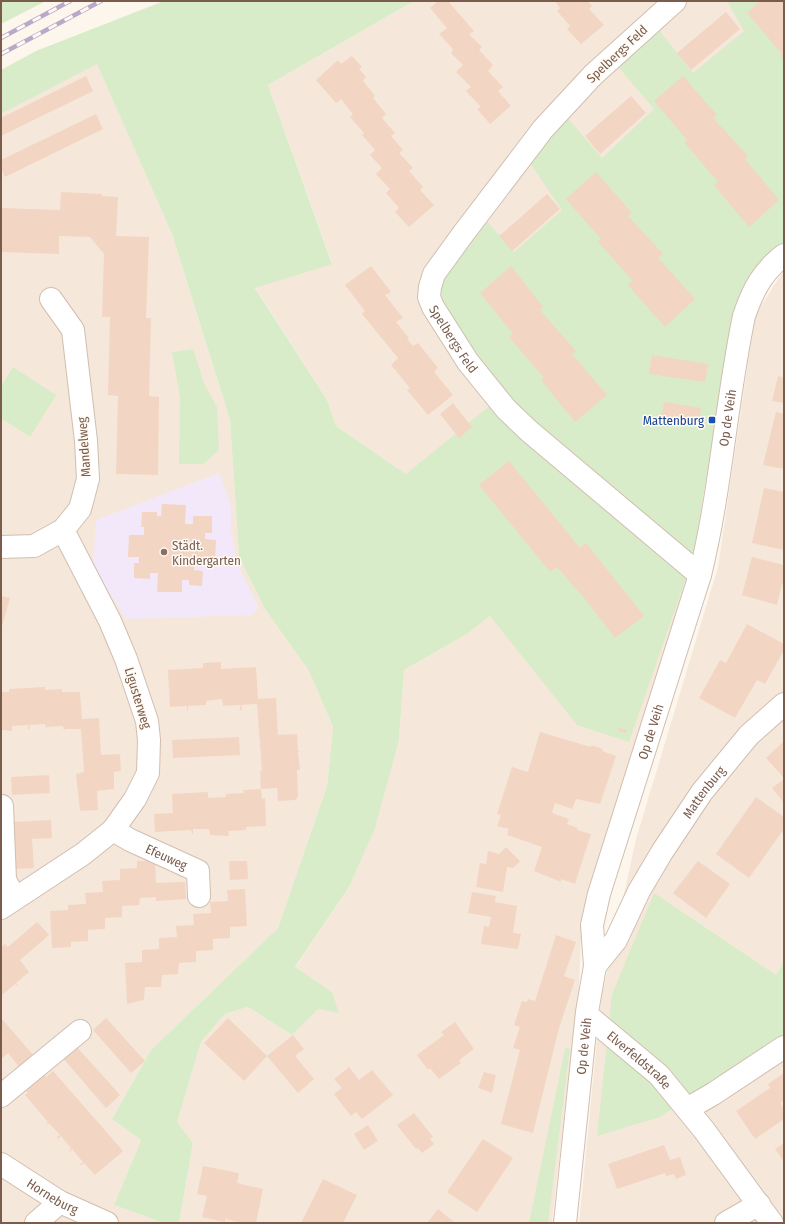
<svg xmlns="http://www.w3.org/2000/svg" width="785" height="1224" font-family="'Fira Sans Condensed',sans-serif">
  <rect width="100%" height="100%" fill="#fdf6ec"/>
  <g fill="#f5e8da">
    <path d="M414 1H784V244L766 257 740 295 729 340 693 558 582 915 579 987 552 1223H179L193 1143 177 1122 201 1042 225 1014 248 1007 292 1035 332 992 295 968 349 887 399 740 404 670 467 634 490 616 406 474 336 426 327 400 255 287 332 263 268 85Z"/>
    <path d="M97 63 172 234 230 420 239 557 265 609 309 671 333 727 327 786 278 928 151 1050 112 1119 141 1140 114 1205 164 1223H1V114Z"/>
    <path d="M784 270V1223H579L601 999 636 839 718 567 755 315Z"/>
  </g>
  <path fill="#f3e8fa" d="M219 473 231 505V533L234 544 235 560 259 608 251 615 126 619 93 566 96 520Z"/>
  <g fill="#d8ecc9">
    <path d="M1 1H46L1 24Z"/>
    <path d="M164 1H414L268 85 332 264 255 288 327 400 336 426 406 474 504 394 445 314 441 285 484 218 514 252 562 210 528 160 565 115 602 158 654 109 614 62 655 25 693 73 744 31 727 1H784V244L766 257 740 295 729 340 693 558 629 742 577 725 490 616 467 634 404 670 399 740 375 828 349 887 295 967 332 992 339 1013 318 1009 292 1035 248 1007 225 1014 201 1042 177 1122 193 1143 179 1223H164L114 1205 141 1140 112 1119 151 1050 278 928 327 786 333 727 309 671 265 609 239 557 230 420 172 234 97 64 1 114V70L36 51Z"/>
    <path d="M193 349 204 383 217 407 219 450 203 464H179L180 397 172 352Z"/>
    <path d="M13 367 56 395 30 437 1 418V387Z"/>
    <path d="M654 893 776 975 784 962V1034L660 1117 597 1136 612 994Z"/>
    <path d="M567 1048 570 1049 548 1223H529L565 1049Z"/>
  </g>
  <g fill="#f3d5c3">
    <path d="M438 1H448L474 31 469 34 482 47 479 50 493 65 488 71 503 87 498 91 511 106 490 124 477 109 481 107 466 91 471 87 456 72 463 65 451 53 453 49 439 34 447 28 430 8Z"/>
    <path d="M555 1H588L592 6 589 9 604 25 581 44 567 29 570 26 557 11 560 8Z"/>
    <path d="M760 1H784V60L780 56 782 54 747 13Z"/>
    <path d="M726 12 740 29 691 70 677 53Z"/>
    <path d="M352 56 362 67 359 69 366 77 363 81 375 96 373 98 386 114 382 118 395 133 391 136 403 150 399 153 413 168 409 171 423 187 420 190 434 205 409 227 395 212 399 208 386 193 390 189 376 174 382 168 370 155 375 150 362 135 364 133 350 117 353 114 341 99 336 103 316 80 338 60 341 64Z"/>
    <path d="M86 76 93 91 1 136V118Z"/>
    <path d="M683 76 717 115 713 118 748 156 745 159 779 200 749 227 714 185 718 182 684 142 687 140 654 101Z"/>
    <path d="M631 96 646 113 600 154 585 136Z"/>
    <path d="M96 114 103 129 5 177 1 168V160Z"/>
    <path d="M596 172 632 213 628 216 663 254 658 258 695 299 665 327 628 285 633 281 598 242 601 239 566 199Z"/>
    <path d="M61 192 102 194V196L118 197 116 236 149 237 146 318H151L149 396 159 397 158 475 116 474 118 396 108 395 110 317H102L104 254 90 237 59 236V254L1 252V208L60 210Z"/>
    <path d="M547 194 560 209 512 251 499 236Z"/>
    <path d="M371 266 391 292 385 295 403 318 396 322 409 338 407 339 413 346 418 343 438 368 434 372 453 395 428 415 407 390 410 388 391 365 398 358 362 314 365 311 345 285Z"/>
    <path d="M511 266 543 307 540 310 576 351 572 354 607 395 575 422 541 380 544 378 509 337 513 334 480 293Z"/>
    <path d="M652 355 708 364 705 382 649 374Z"/>
    <path d="M778 376 784 378V403L772 401Z"/>
    <path d="M664 402 701 408 698 426 661 420Z"/>
    <path d="M453 403 472 427 459 438 440 414Z"/>
    <path d="M776 412 784 414V469L763 465Z"/>
    <path d="M509 461 580 548 586 543 644 616 615 638 585 599 557 567 550 572 479 485Z"/>
    <path d="M764 488 784 492V550L752 543Z"/>
    <path d="M162 504 186 505 185 524H193V516H212V533H205V539L216 540 215 560 195 559 194 570 203 571 202 586 189 585V580H182V592H157L158 573H150V579L134 578V563H139V557H128L129 535H144V527H141L142 512H157V516H161Z"/>
    <path d="M752 557 784 565V585L782 584 777 605 742 595Z"/>
    <path d="M1 596 10 598 1 630Z"/>
    <path d="M747 624 784 644V650L765 684 757 680 735 718 699 698 720 660 726 663Z"/>
    <path d="M221 662V669L256 667 258 699 276 698 278 735 297 734 298 751H301L298 752 300 770H297L298 797 295 800 278 801 277 788 261 789 262 799 265 798 266 826 246 827V830L228 831 229 836 210 835 209 829H193V834H192L191 830 155 832 154 814 173 813 172 794 208 792V798L226 797V794L244 793 243 790 261 789 260 771H262L257 704 241 705 242 710H240V705L223 706 222 699 206 701V705L188 706V711H187V706L170 707 168 670 203 668V663Z"/>
    <path d="M45 687V690L62 689V692H80L82 719 99 718 101 755 120 754 121 771 114 772V789L97 791 98 810 80 811 76 774 84 772 81 729H65L64 731 63 726 47 727 46 729 45 724 29 725 30 729H28V725L12 726V731L1 730V692H9V689Z"/>
    <path d="M619 728 627 730 626 733 618 731Z"/>
    <path d="M540 732 591 747V745L603 749 602 751 616 756 600 804 576 799 572 809 555 803 552 813 569 819 567 824 578 828 577 830 591 834 575 884 561 879V882L534 871 542 847 507 835 509 829 497 826 501 815 497 814 512 767 528 772Z"/>
    <path d="M239 737 240 755 173 758 172 740Z"/>
    <path d="M784 741V778L766 758Z"/>
    <path d="M49 775 50 793 12 795 11 777Z"/>
    <path d="M784 779V803L772 788Z"/>
    <path d="M756 797 784 817V829L749 878 716 854Z"/>
    <path d="M51 820 52 838 32 839 34 868 15 869 13 822Z"/>
    <path d="M506 847 520 861 513 868 507 867 503 892 476 887 480 863 486 864 488 851 499 854Z"/>
    <path d="M155 860 156 883 185 882 186 899 156 901V897L140 898 139 905 122 906V917L105 918V929L88 930V941L71 942V947L52 948 50 911 68 910V905L86 904 85 893 103 892 102 881 120 880V869L137 868V861Z"/>
    <path d="M229 861H247L248 879 230 880Z"/>
    <path d="M698 861 730 884 706 918 673 893Z"/>
    <path d="M245 889 247 926 230 927V938L213 939V950L196 951V962L179 963 178 974 162 975 161 987H145L144 1000 127 1004 125 963 142 962V950L159 949V938L177 937 176 926 194 925 193 914 211 913 210 902 228 901 227 890Z"/>
    <path d="M472 892 496 896 495 902 517 906 513 933 521 934 518 949 481 944 484 926 489 927 491 917 468 913Z"/>
    <path d="M37 922 49 935 20 960 29 972 16 983 19 987 15 984 2 995 1 947 5 944 8 947Z"/>
    <path d="M556 935 576 942 564 976 575 980 559 1028 533 1133 501 1124 520 1050 513 1048 520 1027 514 1025 522 1001 527 1002 528 999 535 1001Z"/>
    <path d="M1 1018 34 1056 20 1068 8 1053 1 1059Z"/>
    <path d="M106 1018 145 1061 131 1073 93 1030Z"/>
    <path d="M228 1018 267 1056 244 1081 204 1043Z"/>
    <path d="M455 1022 474 1049 459 1060 461 1063 439 1079 430 1068 428 1070 417 1055 444 1035 441 1032Z"/>
    <path d="M293 1035 304 1049 295 1056 314 1079 298 1093 267 1056Z"/>
    <path d="M75 1045 120 1095 106 1108 62 1057Z"/>
    <path d="M349 1067 359 1080 372 1070 393 1095 362 1119 356 1112 351 1116 334 1094 342 1088 334 1079Z"/>
    <path d="M39 1070 46 1077 53 1071 123 1151 95 1175 84 1163 81 1165 80 1164 83 1162 72 1149 70 1152 69 1151 71 1148 61 1136 58 1139 57 1137 60 1135 49 1123 46 1125 48 1122 25 1095 28 1093 22 1085Z"/>
    <path d="M484 1072 496 1075 492 1093 478 1088Z"/>
    <path d="M784 1073V1100L780 1103 784 1108V1119L755 1139 736 1111 770 1088 768 1084Z"/>
    <path d="M414 1113 433 1137 430 1139 434 1144 422 1153 418 1148 416 1149 397 1125Z"/>
    <path d="M368 1125 378 1141 364 1150 354 1134Z"/>
    <path d="M483 1139 513 1158 477 1212 447 1192Z"/>
    <path d="M784 1143V1162L775 1149Z"/>
    <path d="M664 1145 670 1160 680 1157 686 1175 676 1179 674 1174 666 1176 665 1173 617 1189 608 1164Z"/>
    <path d="M203 1166 239 1173 237 1183 263 1189 256 1223H244L225 1219V1222L202 1217 207 1196 197 1194Z"/>
    <path d="M323 1179 357 1195 343 1223H301Z"/>
    <path d="M438 1209 455 1223H427Z"/>
  </g>
  <g fill="none" stroke-linecap="round" stroke-linejoin="round">
    <defs>
      <g id="minor">
        <path id="s1" d="M675 1 593 75 543 129 463 234 434 274 430 287 429 297 433 307 468 362 506 409 529 431 700 575"/>
        <path d="M1 547 34 546 63 530 80 509 88 479 86 441 73 330 51 299"/>
        <path d="M2 806 5 880 15 898"/>
        <path id="s2" d="M113 830 130 840 198 871 199 896"/>
        <path d="M1 908 83 854 113 830 135 799 148 773 149 740 147 721 126 659 110 621 63 530"/>
        <path id="s3" d="M595 966 616 940 639 891 662 852 702 792 749 735 784 704"/>
        <path id="s4" d="M587 1015 659 1075 704 1130 772 1223"/>
        <path d="M1 1096 80 1031"/>
        <path d="M687 1109 713 1094 784 1047"/>
        <path id="s5" d="M1 1164 60 1202 107 1223"/>
        <path d="M36 1223 60 1202"/>
        <path id="s6" d="M565 1223 587 1012 595 966 592 925 599 894 700 575C721 490 726 402 744 316 753 290 762 272 784 255"/>
        <path d="M726 1223 759 1204"/>
      </g>
    </defs>
    <use href="#minor" stroke="#d1beb0" stroke-width="24"/>
    <use href="#minor" stroke="#fff" stroke-width="22"/>
    <defs>
      <g id="rail">
        <path d="M1 38 70 1"/>
        <path d="M1 54 101 1"/>
      </g>
    </defs>
    <use href="#rail" stroke="#b9a8c9" stroke-width="4.5"/>
    <use href="#rail" stroke="#fffaf3" stroke-width="3" stroke-dasharray="9" stroke-linecap="butt"/>
  </g>
  <rect fill="#1a4fb4" stroke="#fffaf3" stroke-width="1.5" x="708" y="416" width="8" height="8" rx="2"/>
  <circle fill="#8d6e63" stroke="#fffaf3" stroke-width="1.5" cx="164" cy="552" r="4"/>
  <g text-anchor="middle" dominant-baseline="central" stroke-width="3" stroke-linejoin="round" paint-order="stroke">
    <g font-size="13" fill="#7a5c4d" stroke="#fffaf3">
      <text transform="translate(617 54) rotate(-43)">Spelbergs Feld</text>
      <text stroke="none"><textPath href="#s1" startOffset="438">Spelbergs Feld</textPath></text>
      <text stroke="none"><textPath href="#s6" startOffset="826">Op de Veih</textPath></text>
      <text transform="translate(84 447) rotate(-94)">Mandelweg</text>
      <text transform="translate(138 698) rotate(73)">Ligusterweg</text>
      <text stroke="none"><textPath href="#s6" startOffset="502">Op de Veih</textPath></text>
      <text stroke="none"><textPath href="#s3" startOffset="206">Mattenburg</textPath></text>
      <text stroke="none"><textPath href="#s2" startOffset="60">Efeuweg</textPath></text>
      <text stroke="none"><textPath href="#s6" startOffset="178">Op de Veih</textPath></text>
      <text stroke="none"><textPath href="#s4" startOffset="69">Elverfeldstraße</textPath></text>
      <text stroke="none"><textPath href="#s5" startOffset="61">Horneburg</textPath></text>
    </g>
    <g font-size="13" fill="#164399" stroke="#fffaf3" text-anchor="end">
      <text x="704" y="420">Mattenburg</text>
    </g>
    <g font-size="13" fill="#785e54" stroke="#fffaf3" text-anchor="start">
      <text x="172" y="545">Städt.<tspan x="172" dy="15">Kindergarten</tspan></text>
    </g>
  </g>
  <rect width="785" height="1224" fill="none" stroke="#7a5c4d" stroke-width="4"/>
</svg>
